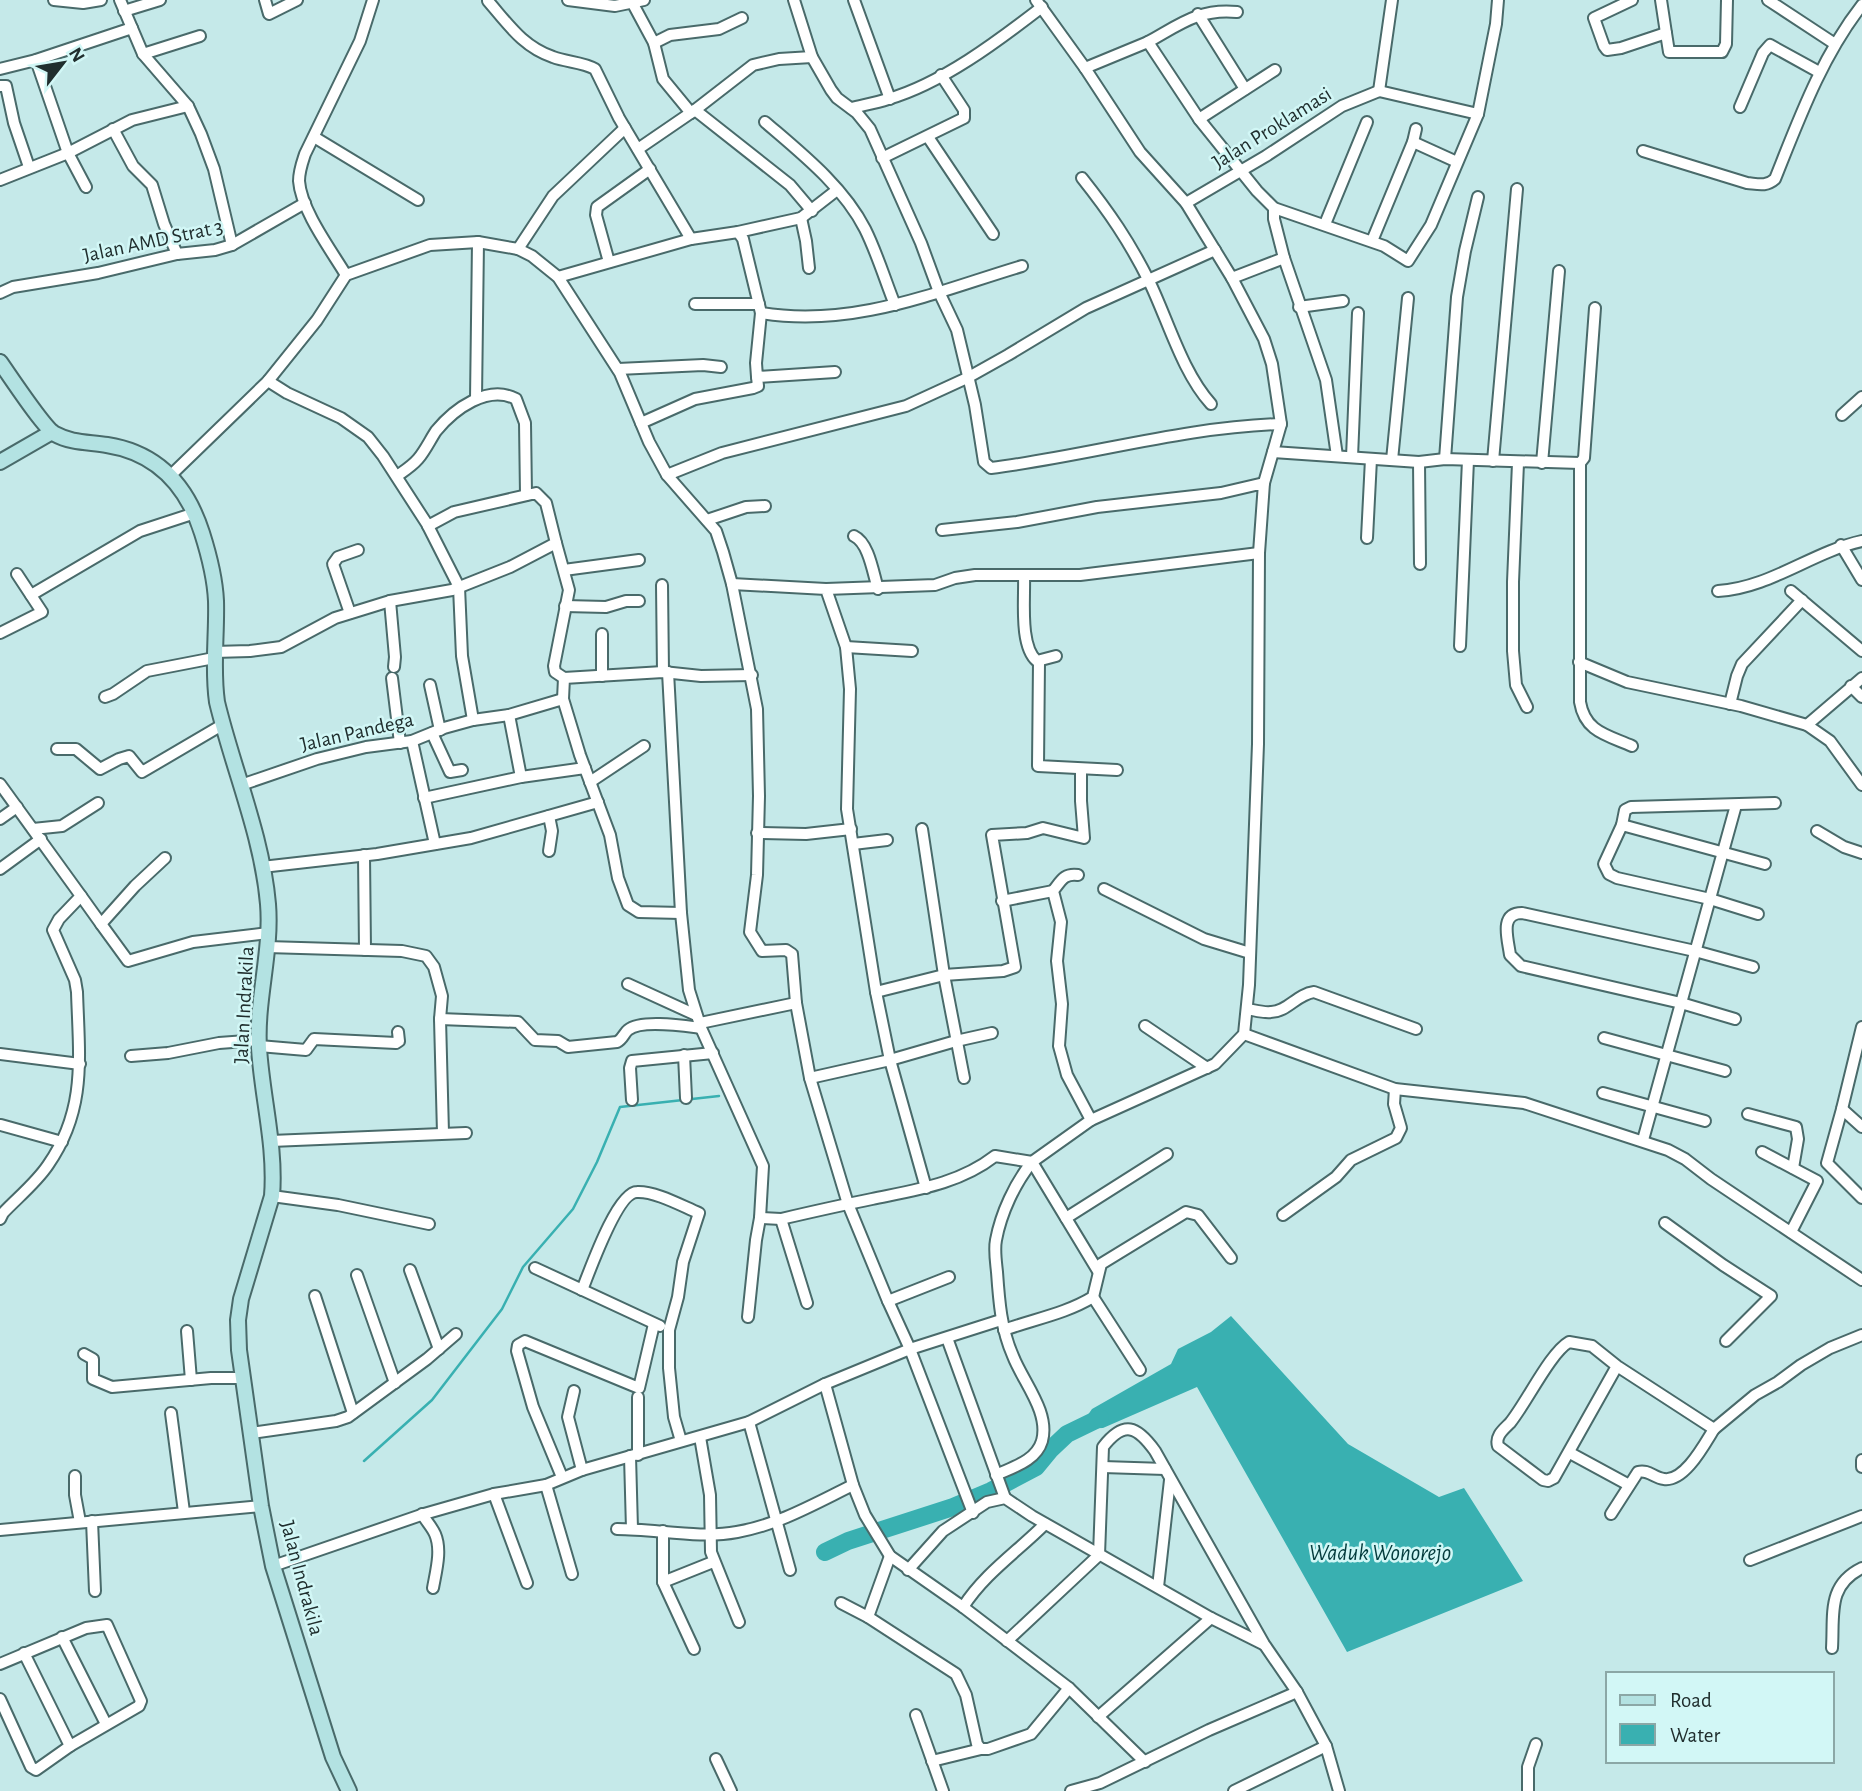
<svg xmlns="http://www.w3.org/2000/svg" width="1862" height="1791" font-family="'Alegreya Sans',sans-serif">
  <rect width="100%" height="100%" fill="#c5e9e9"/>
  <path fill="#39b0b1" d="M1231 1316 1348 1444 1439 1497 1464 1488 1523 1581 1347 1652 1197 1387 1103 1428 1078 1429 1092 1409 1171 1364 1178 1349 1211 1332Z"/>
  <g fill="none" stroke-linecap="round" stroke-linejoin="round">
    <path stroke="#39b0b1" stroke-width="2.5" d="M364 1461 432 1400 502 1309 523 1267 573 1209 597 1162 620 1107 719 1096"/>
    <path stroke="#39b0b1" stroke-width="18" d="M825 1552 848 1541 953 1507 991 1491 1036 1467 1050 1450 1067 1434 1100 1418"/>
    <defs>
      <g id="street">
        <path d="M54 0 83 3 101 0"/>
        <path d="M120 0 143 54 188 106 201 134 214 169 232 245"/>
        <path d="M265 0 269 14 297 0"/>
        <path d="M568 0 615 6 644 0"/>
        <path d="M794 0 812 57 831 90 837 98 857 113 870 129 921 243 939 292 957 330 975 405 984 462 991 468C1088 456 1183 427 1281 424"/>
        <path d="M854 0 890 99"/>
        <path d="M1036 0 1085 68 1140 152 1186 203 1232 278 1264 339 1272 364 1281 424 1264 483"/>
        <path d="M1632 0 1594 18 1604 46 1607 50 1621 48 1666 33 1669 52H1722L1726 44 1727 0"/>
        <path d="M1661 0 1666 33"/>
        <path d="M1768 0 1835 44"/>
        <path d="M488 1C508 24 523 47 553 57 566 62 583 62 595 69L619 118 691 239"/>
        <path d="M633 4 654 43 663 79 691 113"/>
        <path d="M124 11 160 0"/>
        <path d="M1198 14 1245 89"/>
        <path d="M1148 42C1179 25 1199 8 1237 12"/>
        <path d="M654 43 670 35 719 29 742 18"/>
        <path d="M143 54 200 36"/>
        <path d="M36 60 68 153 132 120 188 106"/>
        <path d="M1085 68 1148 42 1199 119 1257 191 1274 208 1384 246 1408 261 1431 225 1478 114"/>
        <path d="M0 69 36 60 132 28"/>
        <path d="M0 86H6L14 123 29 167"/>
        <path d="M1379 91 1478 114 1496 24 1498 0"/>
        <path d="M1379 91 1392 0"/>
        <path d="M1740 107 1763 53 1770 45 1819 72"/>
        <path d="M851 108C863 105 876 103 888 99 941 84 998 41 1042 7"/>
        <path d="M695 110 790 185 812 211"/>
        <path d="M1199 119 1275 70"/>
        <path d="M765 122C801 153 843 186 865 229 877 253 885 280 895 305"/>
        <path d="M113 129 133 166 152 185 164 224 177 254"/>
        <path d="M314 137 418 200"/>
        <path d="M928 137 993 234"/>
        <path d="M1413 142 1457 162"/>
        <path d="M638 149 695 110 753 65 779 59 812 57"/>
        <path d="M1643 151 1747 183C1758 184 1766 187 1775 179 1799 119 1822 56 1862 5"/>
        <path d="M882 158 964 118V110L941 75"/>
        <path d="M1082 178C1109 212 1129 241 1149 281 1168 320 1182 372 1211 404"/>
        <path d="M0 180 68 153 86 187"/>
        <path d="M1186 203 1266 156 1342 106 1379 91"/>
        <path d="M1274 208V219L1284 258 1326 380 1337 456"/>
        <path d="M801 218 806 241 809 268"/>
        <path d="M1325 224 1367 122"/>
        <path d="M738 232 743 239 761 313C854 328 935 292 1022 266"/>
        <path d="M1372 241 1413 142 1416 129"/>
        <path d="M518 249 553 196 625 128"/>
        <path d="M609 262 596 215 597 207 650 169"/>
        <path d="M346 275C331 250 301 210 299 181 299 171 302 163 305 154L360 41 373 0"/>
        <path d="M558 277 691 239 738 232 801 218 837 190"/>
        <path d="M1232 278 1284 258"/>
        <path d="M0 293 13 287 98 273 177 254 215 250 232 245 305 203"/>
        <path d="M695 304H759"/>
        <path d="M1299 307 1343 301"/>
        <path d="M1595 308 1584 458 1580 463V702C1585 732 1607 735 1632 746"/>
        <path d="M761 313 756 363 757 377 835 372"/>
        <path d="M618 369 703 365 721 367"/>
        <path d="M268 381 287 393 341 418 368 437 383 456 427 524 459 587 462 656 473 720"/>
        <path d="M476 399 478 242"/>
        <path d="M1842 415 1862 397"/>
        <path d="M641 423 695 399 753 388 758 386 757 377"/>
        <path d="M1273 452 1419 462 1445 459 1580 463"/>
        <path d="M1352 457 1358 313"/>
        <path d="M1445 459 1457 297 1465 251 1478 197"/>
        <path d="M1392 460 1408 298"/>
        <path d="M1493 461 1517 189"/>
        <path d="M1419 462 1420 564"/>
        <path d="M1518 463 1513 582V651L1516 685 1527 707"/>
        <path d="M1542 463 1559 271"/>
        <path d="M171 475 268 381 317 320 346 275 430 245 478 242 518 249 532 256 558 277 620 373 649 442 667 475 716 531 723 552 732 584 757 709 759 796 757 875 750 932 762 951 786 950 792 954 796 1003 810 1078 848 1204 888 1301 910 1349 973 1513"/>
        <path d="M667 475 722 453 906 406 967 378 1008 355 1086 308 1215 250"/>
        <path d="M397 476C404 471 412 466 418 459 425 451 430 440 436 431 454 409 488 384 516 399L525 423 526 495"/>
        <path d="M707 520 746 507 765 506"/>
        <path d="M942 530 1017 522 1097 507 1221 493 1264 483 1259 553 1258 744 1249 985 1244 1034 1215 1064 1091 1120 1032 1162C1015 1183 1001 1213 996 1240 994 1250 996 1262 997 1272 999 1301 1001 1329 1013 1356 1023 1382 1050 1412 1042 1441 1036 1461 1013 1467 996 1475"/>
        <path d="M854 536C869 543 873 573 878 589"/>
        <path d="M1367 538 1371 459"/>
        <path d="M556 543 569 590 554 666 555 672 564 678"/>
        <path d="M1841 545 1862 580"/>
        <path d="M564 570 639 560"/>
        <path d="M1024 576C1025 598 1019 646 1037 661L1056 656"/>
        <path d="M732 584 826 589 846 647 850 689 847 809 876 992 890 1060 926 1188"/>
        <path d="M662 585 663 672"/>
        <path d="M826 589 935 585 955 578 975 575H1080L1259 553"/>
        <path d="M1718 591C1770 588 1812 552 1862 541"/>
        <path d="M1791 591 1862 651"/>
        <path d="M31 595 140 531 195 513"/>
        <path d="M390 601 395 657 394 667"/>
        <path d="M565 606 606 607 626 601H639"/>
        <path d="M350 613 333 564 338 557 358 550"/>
        <path d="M0 633 42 612 17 574"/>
        <path d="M1460 646 1468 460"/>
        <path d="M846 647 912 651"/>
        <path d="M214 652 250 651 281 647 335 618 390 601 452 590 510 567 556 543 546 503 536 493 454 512 428 526"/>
        <path d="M1039 662 1038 766 1117 770"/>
        <path d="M1579 662 1627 682 1741 706 1807 725 1830 741 1862 785"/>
        <path d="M668 672 681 913 689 990 701 1028 763 1166 760 1218 756 1240 748 1317"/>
        <path d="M602 676V634"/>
        <path d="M392 678 400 743"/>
        <path d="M430 685 440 730"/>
        <path d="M1851 686 1862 697"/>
        <path d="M105 697 113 694 147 671 214 658"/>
        <path d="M1730 704 1737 676 1742 664 1802 600"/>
        <path d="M509 715 521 777"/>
        <path d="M1807 725 1862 678"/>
        <path d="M432 733 450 772 462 770"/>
        <path d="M412 741 435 844"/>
        <path d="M57 749H76L100 769 119 759 129 756 142 772 222 725"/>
        <path d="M590 782 644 746"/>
        <path d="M0 784 81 896 59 919 53 930 75 980 77 992C79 1057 87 1109 48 1165 36 1183 17 1198 3 1213L0 1219"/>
        <path d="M241 785 317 759 366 747 412 741 444 728 473 720 509 715 563 699"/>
        <path d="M424 798 521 777 585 768"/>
        <path d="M0 819 17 807"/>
        <path d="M1622 825 1625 810 1631 807 1775 803"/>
        <path d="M33 829 62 826 98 803"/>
        <path d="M922 829 944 975 964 1078"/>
        <path d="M1817 831 1844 847 1862 853"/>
        <path d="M757 833 806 834 851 829"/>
        <path d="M853 844 887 840"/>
        <path d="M549 851 552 831 549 816"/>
        <path d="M364 855 365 950"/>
        <path d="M262 867 377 854 471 838 598 802"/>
        <path d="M0 869 41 839"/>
        <path d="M1078 875C1064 873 1061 881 1053 891L1061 922 1057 961 1062 1004 1059 1046 1067 1075 1091 1120"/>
        <path d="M1104 889 1204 939 1250 953"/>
        <path d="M81 896 101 924 135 886 165 858"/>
        <path d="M1002 901 1053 891"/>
        <path d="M681 913 639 912 628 905 618 878 610 835 580 755 563 699 564 678 663 672 701 676 752 675"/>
        <path d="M1758 914 1710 899 1617 878 1609 874 1604 864 1622 825 1765 864"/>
        <path d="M101 924 128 961 193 942 268 933"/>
        <path d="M267 947 402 951 426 956 434 967 442 996 440 1019 443 1133"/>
        <path d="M628 984 696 1015"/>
        <path d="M876 992 944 975 1003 971 1015 967 992 835 1027 833 1043 828 1084 838 1081 801V769"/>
        <path d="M1247 1009C1254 1010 1263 1013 1271 1012 1287 1012 1297 994 1314 992L1416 1029"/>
        <path d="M440 1019 518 1022 535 1040 558 1041 568 1047 617 1042C623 1039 624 1033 628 1030 641 1019 685 1026 701 1028"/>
        <path d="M1735 1019 1681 1003 1521 966 1510 955C1508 939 1499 913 1522 913L1695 951 1753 967"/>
        <path d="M700 1023 796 1003"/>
        <path d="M1145 1026 1207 1068"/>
        <path d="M1862 1027 1842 1109 1827 1163 1862 1198"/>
        <path d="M1244 1034 1395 1089 1524 1103 1668 1150 1685 1159 1711 1179 1862 1280"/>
        <path d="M1604 1038 1725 1071"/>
        <path d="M259 1046 306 1050 314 1039 396 1043 399 1041 398 1032"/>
        <path d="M0 1054 80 1064"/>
        <path d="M684 1055 686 1098"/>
        <path d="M131 1056 168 1053 219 1043 258 1040"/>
        <path d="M810 1078 890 1060 956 1041 992 1033"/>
        <path d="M1603 1093 1705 1121"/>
        <path d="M632 1100 630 1068 632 1061 713 1053"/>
        <path d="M1842 1109 1862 1127"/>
        <path d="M1748 1114 1796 1127 1798 1139 1793 1168"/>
        <path d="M1 1125 62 1142"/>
        <path d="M1643 1140 1736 805"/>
        <path d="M271 1141 466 1133"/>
        <path d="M1762 1152 1817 1181 1791 1232"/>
        <path d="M272 1196 338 1205 429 1224"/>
        <path d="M1283 1215 1336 1177 1351 1160 1396 1138 1401 1128 1394 1104 1395 1089"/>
        <path d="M760 1218 781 1219C811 1212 842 1205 872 1199 915 1190 959 1184 995 1156L1032 1162 1098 1271"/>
        <path d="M1066 1218 1167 1154"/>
        <path d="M781 1219 807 1303"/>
        <path d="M1665 1223 1723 1265 1771 1296 1726 1341"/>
        <path d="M535 1268 660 1326"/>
        <path d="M410 1270 439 1349"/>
        <path d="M357 1275 395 1383"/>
        <path d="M582 1290C589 1273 617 1192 637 1192 655 1191 682 1206 699 1213L683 1262 678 1297 669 1330V1368L674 1417 681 1441"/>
        <path d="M315 1296 353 1413"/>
        <path d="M1093 1297 1140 1370"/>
        <path d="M888 1301 949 1277"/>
        <path d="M1004 1330C1034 1319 1065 1314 1093 1297L1101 1264 1186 1212 1198 1215 1231 1258"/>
        <path d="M187 1331 191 1380"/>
        <path d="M947 1338 1005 1498"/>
        <path d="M84 1354 93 1359V1379L112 1387 211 1378H243"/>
        <path d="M1617 1366 1554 1478 1548 1481 1543 1480 1498 1446C1495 1436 1503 1430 1510 1423 1527 1402 1550 1353 1569 1342L1592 1346 1617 1366 1714 1429 1755 1395 1778 1382 1801 1365 1830 1348 1862 1335"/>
        <path d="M825 1384 853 1485 865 1515 890 1556 963 1607 1069 1688"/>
        <path d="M574 1391 568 1417 582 1470"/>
        <path d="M638 1397V1455"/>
        <path d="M171 1413 184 1512"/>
        <path d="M749 1422 790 1570"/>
        <path d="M251 1433 336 1421 348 1417 427 1359 456 1334"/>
        <path d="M700 1437 710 1495 711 1552 739 1622"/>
        <path d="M1570 1453 1629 1485"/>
        <path d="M630 1456 632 1529"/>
        <path d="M1862 1460V1467"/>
        <path d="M1103 1467 1165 1469"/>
        <path d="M75 1476V1495L80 1522"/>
        <path d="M562 1477 533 1407 517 1351 518 1345 525 1341 639 1388 654 1324"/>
        <path d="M546 1485 572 1574"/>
        <path d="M494 1494 527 1583"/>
        <path d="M422 1514C426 1521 432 1527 435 1534 442 1550 436 1571 433 1588"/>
        <path d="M1611 1514 1638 1472C1648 1469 1654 1478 1664 1479 1685 1482 1705 1443 1714 1429"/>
        <path d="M92 1521 95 1591"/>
        <path d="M617 1529C656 1529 700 1539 737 1532 778 1525 816 1503 853 1485"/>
        <path d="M0 1530 261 1506"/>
        <path d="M663 1531V1582L694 1649"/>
        <path d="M890 1556 868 1617 956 1674 966 1695 977 1744 981 1749H988L1031 1734 1069 1688 1145 1762"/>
        <path d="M1750 1560 1862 1516"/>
        <path d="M273 1566 424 1514 494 1494 546 1485 582 1470 749 1422 825 1384 910 1349 1001 1320"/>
        <path d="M908 1570 943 1531 987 1502 1005 1498 1032 1516 1211 1618 1263 1644"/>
        <path d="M663 1582 713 1562"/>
        <path d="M1158 1587 1170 1480"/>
        <path d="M841 1603 868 1617"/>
        <path d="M963 1607C985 1573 1017 1552 1045 1524"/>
        <path d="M62 1637 106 1724"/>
        <path d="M1007 1641 1099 1555 1103 1447C1124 1420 1137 1426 1155 1451L1264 1644 1297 1692 1326 1746 1339 1791"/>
        <path d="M1832 1648C1834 1614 1827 1585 1862 1568"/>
        <path d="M24 1653 70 1746"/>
        <path d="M0 1664 86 1628 107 1625 141 1701 139 1706 70 1746 36 1770 31 1767 0 1699"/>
        <path d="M916 1715 943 1791"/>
        <path d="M1098 1717 1211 1618"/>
        <path d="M716 1759 731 1791"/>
        <path d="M932 1761 981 1749"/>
        <path d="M1071 1791 1100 1783 1209 1730 1297 1692"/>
        <path d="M1234 1791 1326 1746"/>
        <path d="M1528 1791V1767L1536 1744"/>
      </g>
      <g id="secondary">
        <path d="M0 362C10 376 44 428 55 434 71 443 89 442 107 445 158 453 187 486 202 533 209 555 215 579 216 601 217 635 212 668 217 702 233 769 262 835 268 904 272 952 256 1000 259 1048 262 1097 276 1146 272 1196L241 1299 238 1320 239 1350 261 1506 273 1566 333 1757 349 1791"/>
        <path d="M0 462 52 432"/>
      </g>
    </defs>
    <use href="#street" stroke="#496a6a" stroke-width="14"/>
    <use href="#secondary" stroke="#496a6a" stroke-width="18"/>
    <use href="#street" stroke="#fff" stroke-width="10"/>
    <use href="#secondary" stroke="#b3e2e2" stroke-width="14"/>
  </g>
  <g text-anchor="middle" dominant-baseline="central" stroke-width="5" stroke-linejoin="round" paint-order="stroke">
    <g font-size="21" fill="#202e2e" stroke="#d2f7f6">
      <text transform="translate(1272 128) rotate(-32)">Jalan Proklamasi</text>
      <text transform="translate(153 241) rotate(-12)">Jalan AMD Strat 3</text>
      <text transform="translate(357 732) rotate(-13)">Jalan Pandega</text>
      <text transform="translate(244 1005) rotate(-87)">Jalan Indrakila</text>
      <text transform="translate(302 1578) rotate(75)">Jalan Indrakila</text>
    </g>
    <g font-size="23" font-style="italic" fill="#043c3d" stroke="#d2f7f6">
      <text x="1380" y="1553">Waduk Wonorejo</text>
    </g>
  </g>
  <rect x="1606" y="1672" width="228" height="91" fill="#d2f7f6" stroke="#8ba7a6" stroke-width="2"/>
  <rect x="1620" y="1695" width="35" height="10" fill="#b3e2e2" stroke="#8ba7a6" stroke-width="2"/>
  <text x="1670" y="1707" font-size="21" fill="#202e2e">Road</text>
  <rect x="1620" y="1724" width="35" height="21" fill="#39b0b1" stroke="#8ba7a6" stroke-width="2"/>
  <text x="1670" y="1742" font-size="21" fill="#202e2e">Water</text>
  <g transform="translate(63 63) rotate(59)" stroke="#d2f7f6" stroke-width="5" paint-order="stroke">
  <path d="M0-5L12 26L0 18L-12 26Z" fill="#202e2e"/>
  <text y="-10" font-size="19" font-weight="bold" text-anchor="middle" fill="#202e2e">N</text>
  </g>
</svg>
